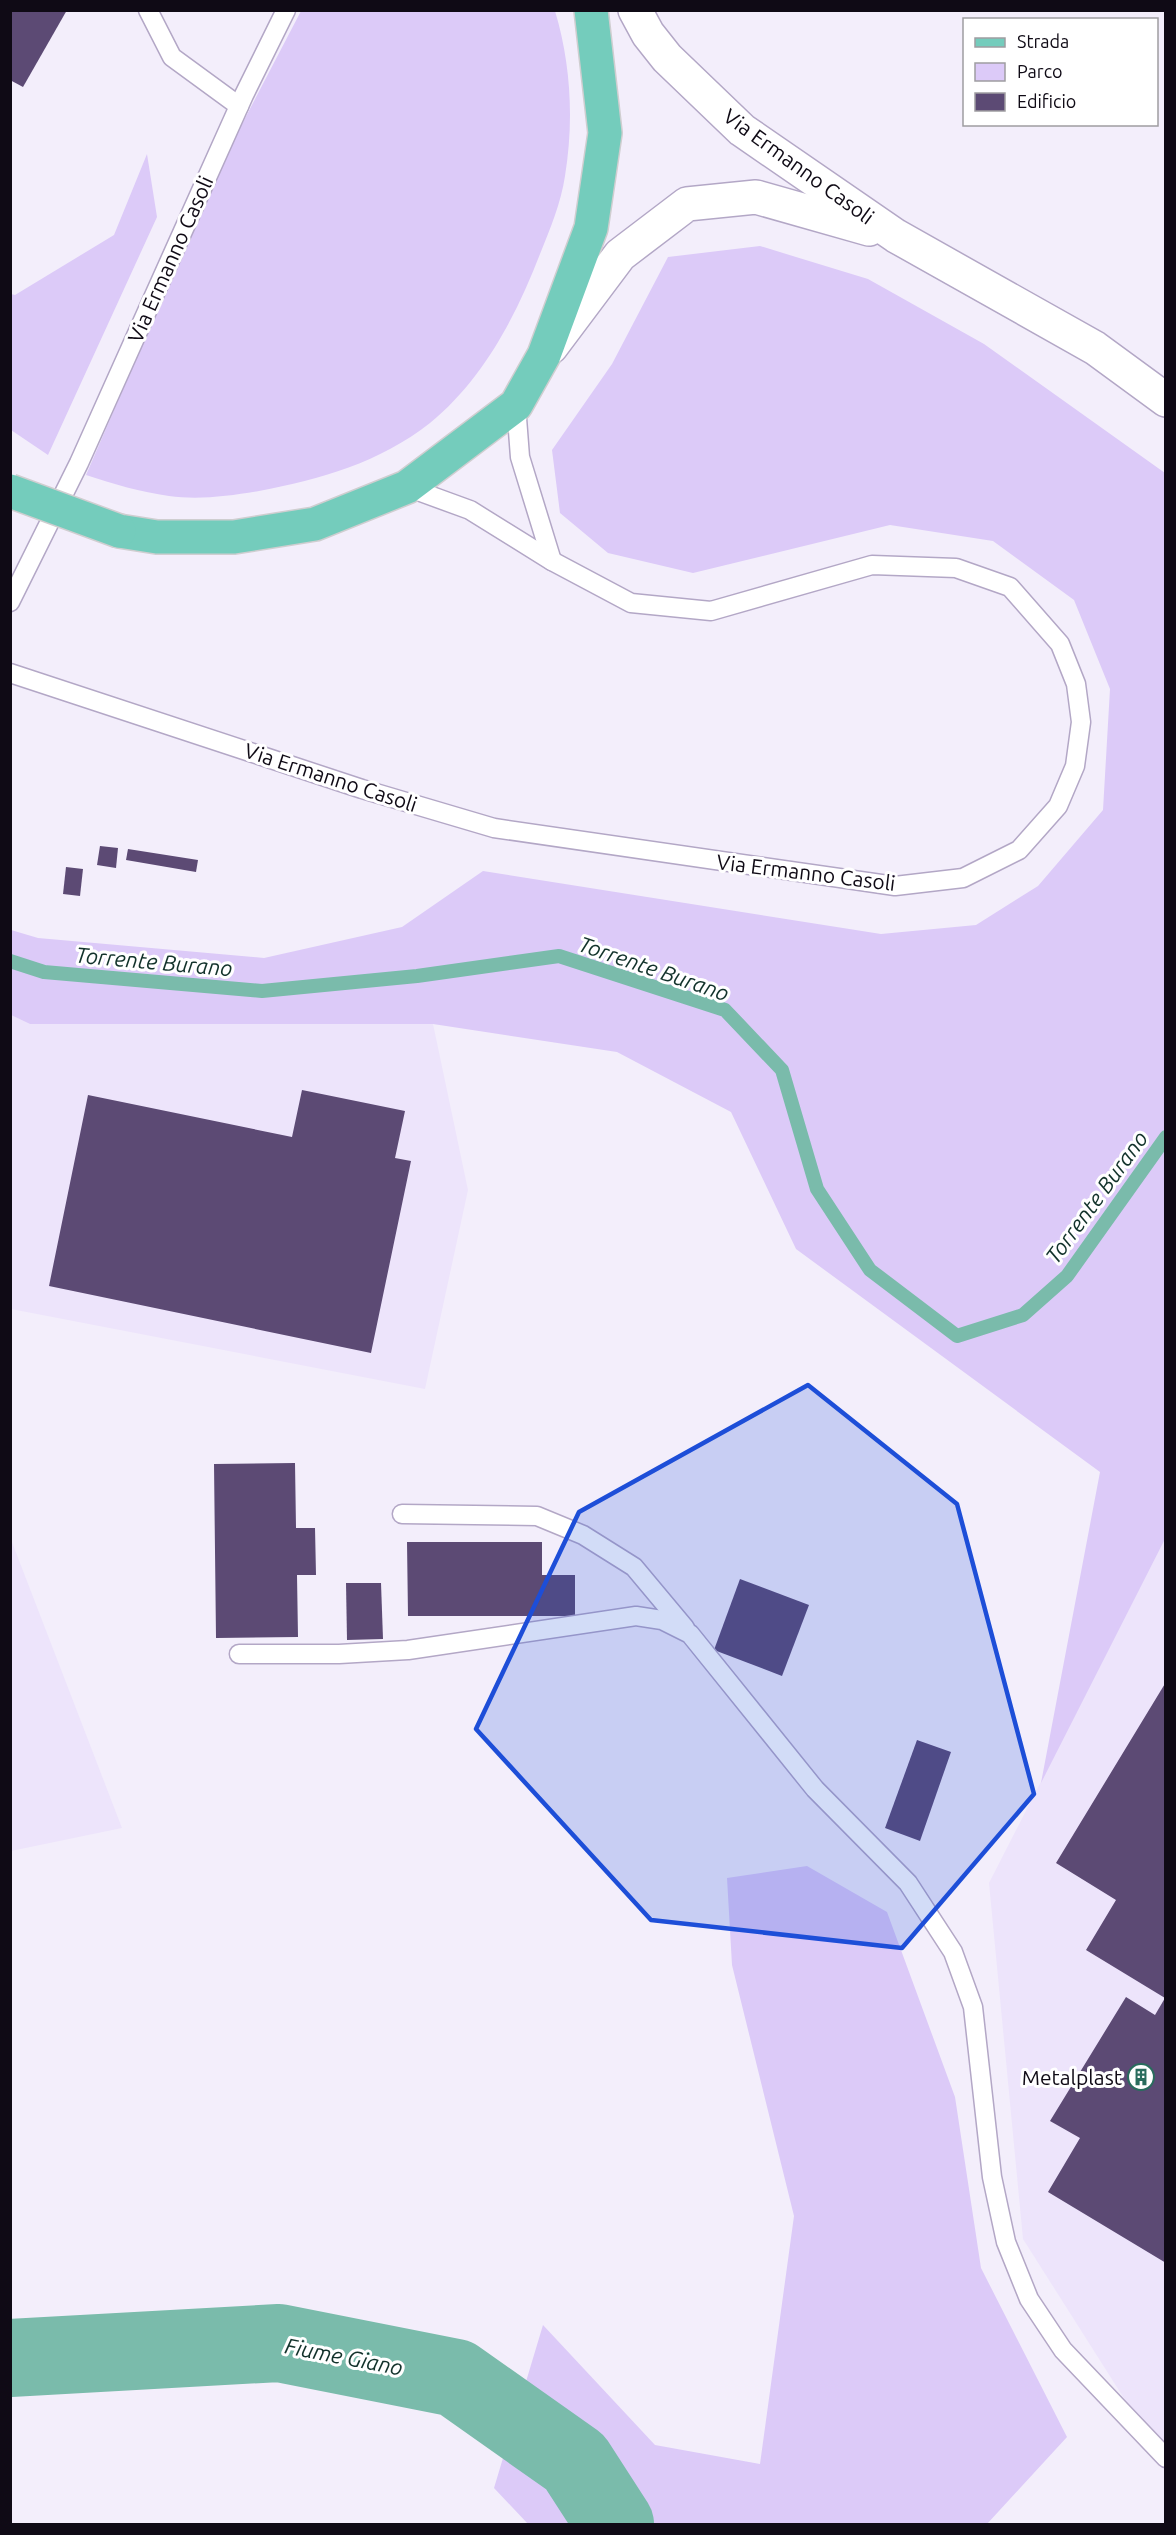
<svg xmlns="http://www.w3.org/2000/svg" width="1176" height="2535" font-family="Ubuntu,sans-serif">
  <rect width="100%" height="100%" fill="#f3eefb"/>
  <g fill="#ede4fb">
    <path d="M11 1015 30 1024H433L468 1190 425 1389 11 1309Z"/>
    <path d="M10 1537 122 1828 11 1851H10Z"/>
    <path d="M1165 1539V2463L1023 2239 989 1883Z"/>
  </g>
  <g fill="#dccaf8">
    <path d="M301 11H555C571 64 574 121 565 176 561 203 550 229 540 254 516 316 483 380 430 423 379 463 321 479 259 491 230 496 198 500 169 496 141 492 113 484 86 475L217 172Z"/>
    <path d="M147 154 157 217 48 455 11 430V294L15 295 114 235Z"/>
    <path d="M760 246 868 279 984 344 1165 473V1539L1041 1783 1100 1472 796 1249 731 1112 617 1052 433 1024H30L11 1015V930L38 938 264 958 402 927 483 871 881 934 976 925 1038 886 1103 810 1110 689 1074 600 993 541 890 525 693 573 608 553 560 513 552 450 612 364 668 257Z"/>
    <path d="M807 1866 887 1912 955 2097 981 2268 1067 2437 987 2524H528L494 2488 543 2325 655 2445 760 2464 794 2216 732 1965 727 1878Z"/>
  </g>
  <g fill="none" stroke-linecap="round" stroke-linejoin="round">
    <path stroke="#7abbab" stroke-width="14" d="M10 961 44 972 262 991 417 976 559 956 725 1010 782 1070 817 1189 870 1270 957 1336 1023 1315 1067 1276 1166 1137"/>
    <path stroke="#7abbab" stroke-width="78" d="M10 2358 279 2343 456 2378 575 2462 615 2524"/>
  </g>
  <g fill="#5c4a74">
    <path d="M10 10H67L23 87 10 80Z"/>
    <path d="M100 846 118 848 116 868 97 865Z"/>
    <path d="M128 849 198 860 196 872 126 860Z"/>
    <path d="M66 867 83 869 80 896 63 894Z"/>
    <path d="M302 1090 405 1111 395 1158 411 1161 371 1353 49 1286 88 1095 292 1137Z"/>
    <path d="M295 1463 296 1528H315L316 1575H297L298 1637 216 1638 214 1464Z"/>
    <path d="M407 1542H542V1575H575V1616H408Z"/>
    <path d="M740 1579 809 1605 782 1676 714 1650Z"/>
    <path d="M346 1583H381L383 1639 347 1640Z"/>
    <path d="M1166 1682V2263L1048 2192 1080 2138 1050 2121 1126 1997 1155 2015 1165 1998 1086 1950 1116 1900 1056 1863Z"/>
    <path d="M917 1740 951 1752 920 1841 885 1828Z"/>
  </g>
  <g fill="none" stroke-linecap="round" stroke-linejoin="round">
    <defs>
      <g id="service">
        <path d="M148 10 172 57 239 106"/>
        <path d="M516 405 520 457 552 561"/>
        <path d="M10 602 79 463 244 95 286 10"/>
        <path d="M10 673 362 789 494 828 895 886 963 878 1019 850 1058 806 1075 766 1081 722 1076 684 1060 644 1010 587 956 568 872 565 711 611 631 603 552 561 470 510 407 487"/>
        <path d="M402 1514 537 1516 583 1535 634 1567 685 1628"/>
        <path d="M239 1654H339L408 1650 636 1616 662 1620 690 1634 815 1789 908 1883 953 1952 973 2007 992 2177 1006 2242 1029 2299 1063 2350 1166 2458"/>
      </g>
      <g id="secondary">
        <path d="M635 10 648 34 667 58 742 130 896 236 1095 348 1166 400"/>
        <path d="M551 347 620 255 687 204 756 197 869 229"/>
      </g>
      <path id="primary" d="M119 531 157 537H234L315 524 407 487 516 405 544 355 591 228 605 133 591 10"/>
    </defs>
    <use href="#service" stroke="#b3a7c6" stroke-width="21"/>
    <use href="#secondary" stroke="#b3a7c6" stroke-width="36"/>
    <use href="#primary" stroke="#cfced0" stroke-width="36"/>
    <use href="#service" stroke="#fff" stroke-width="18"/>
    <use href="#secondary" stroke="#fff" stroke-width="33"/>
    <use href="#primary" stroke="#74ccbc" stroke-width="33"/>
    <defs>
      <path id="primary-bridge" d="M10 491 119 531"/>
    </defs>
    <use href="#primary-bridge" stroke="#cfced0" stroke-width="36" stroke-linecap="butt"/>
    <use href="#primary-bridge" stroke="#74ccbc" stroke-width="33"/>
  </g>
  <path fill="#1d4ed8" fill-opacity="0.2" stroke="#1d4ed8" stroke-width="4.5" stroke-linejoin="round" d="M808 1385 957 1504 1034 1794 902 1948 651 1920 476 1729 579 1512Z"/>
  <defs>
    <symbol id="building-ring" viewBox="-11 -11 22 22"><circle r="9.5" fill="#fff" stroke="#296c5d" stroke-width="1.5"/><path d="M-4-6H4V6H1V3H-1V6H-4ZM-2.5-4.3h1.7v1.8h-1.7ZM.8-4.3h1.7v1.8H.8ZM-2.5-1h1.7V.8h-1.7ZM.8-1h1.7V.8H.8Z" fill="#296c5d"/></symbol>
  </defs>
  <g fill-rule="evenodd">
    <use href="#building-ring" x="1126" y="2062" width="30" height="30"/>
  </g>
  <g text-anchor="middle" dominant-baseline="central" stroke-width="6" stroke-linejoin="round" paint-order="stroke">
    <g font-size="21" fill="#0f0a15" stroke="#fff">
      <text transform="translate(799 166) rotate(36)">Via Ermanno Casoli</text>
      <text transform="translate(170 259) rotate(-66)">Via Ermanno Casoli</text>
      <text transform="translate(331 777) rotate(18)">Via Ermanno Casoli</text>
      <text transform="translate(806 872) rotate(7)">Via Ermanno Casoli</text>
    </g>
    <g font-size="21" fill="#0f0a15" stroke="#fff" text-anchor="end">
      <text x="1122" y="2077">Metalplast</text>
    </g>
    <g font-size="22" font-style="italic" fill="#12322b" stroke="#fff">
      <text transform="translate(154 961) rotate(5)">Torrente Burano</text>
      <text transform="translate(654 968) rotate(19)">Torrente Burano</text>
      <text transform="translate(1096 1197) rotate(-54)">Torrente Burano</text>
      <text transform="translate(344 2356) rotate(11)">Fiume Giano</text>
    </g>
  </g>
  <rect width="1176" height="2535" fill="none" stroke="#0f0a15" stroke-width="24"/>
  <rect x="963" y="18" width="195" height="108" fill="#ffffff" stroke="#9f9da1" stroke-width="1.5"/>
  <rect x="975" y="38" width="30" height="9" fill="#74ccbc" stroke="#9f9da1" stroke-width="1.5"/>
  <text x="1017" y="48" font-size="18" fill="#0f0a15">Strada</text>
  <rect x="975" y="63" width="30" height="18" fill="#dccaf8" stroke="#9f9da1" stroke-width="1.5"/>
  <text x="1017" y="78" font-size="18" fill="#0f0a15">Parco</text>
  <rect x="975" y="93" width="30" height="18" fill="#5c4a74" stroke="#9f9da1" stroke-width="1.5"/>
  <text x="1017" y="108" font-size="18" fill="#0f0a15">Edificio</text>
</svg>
